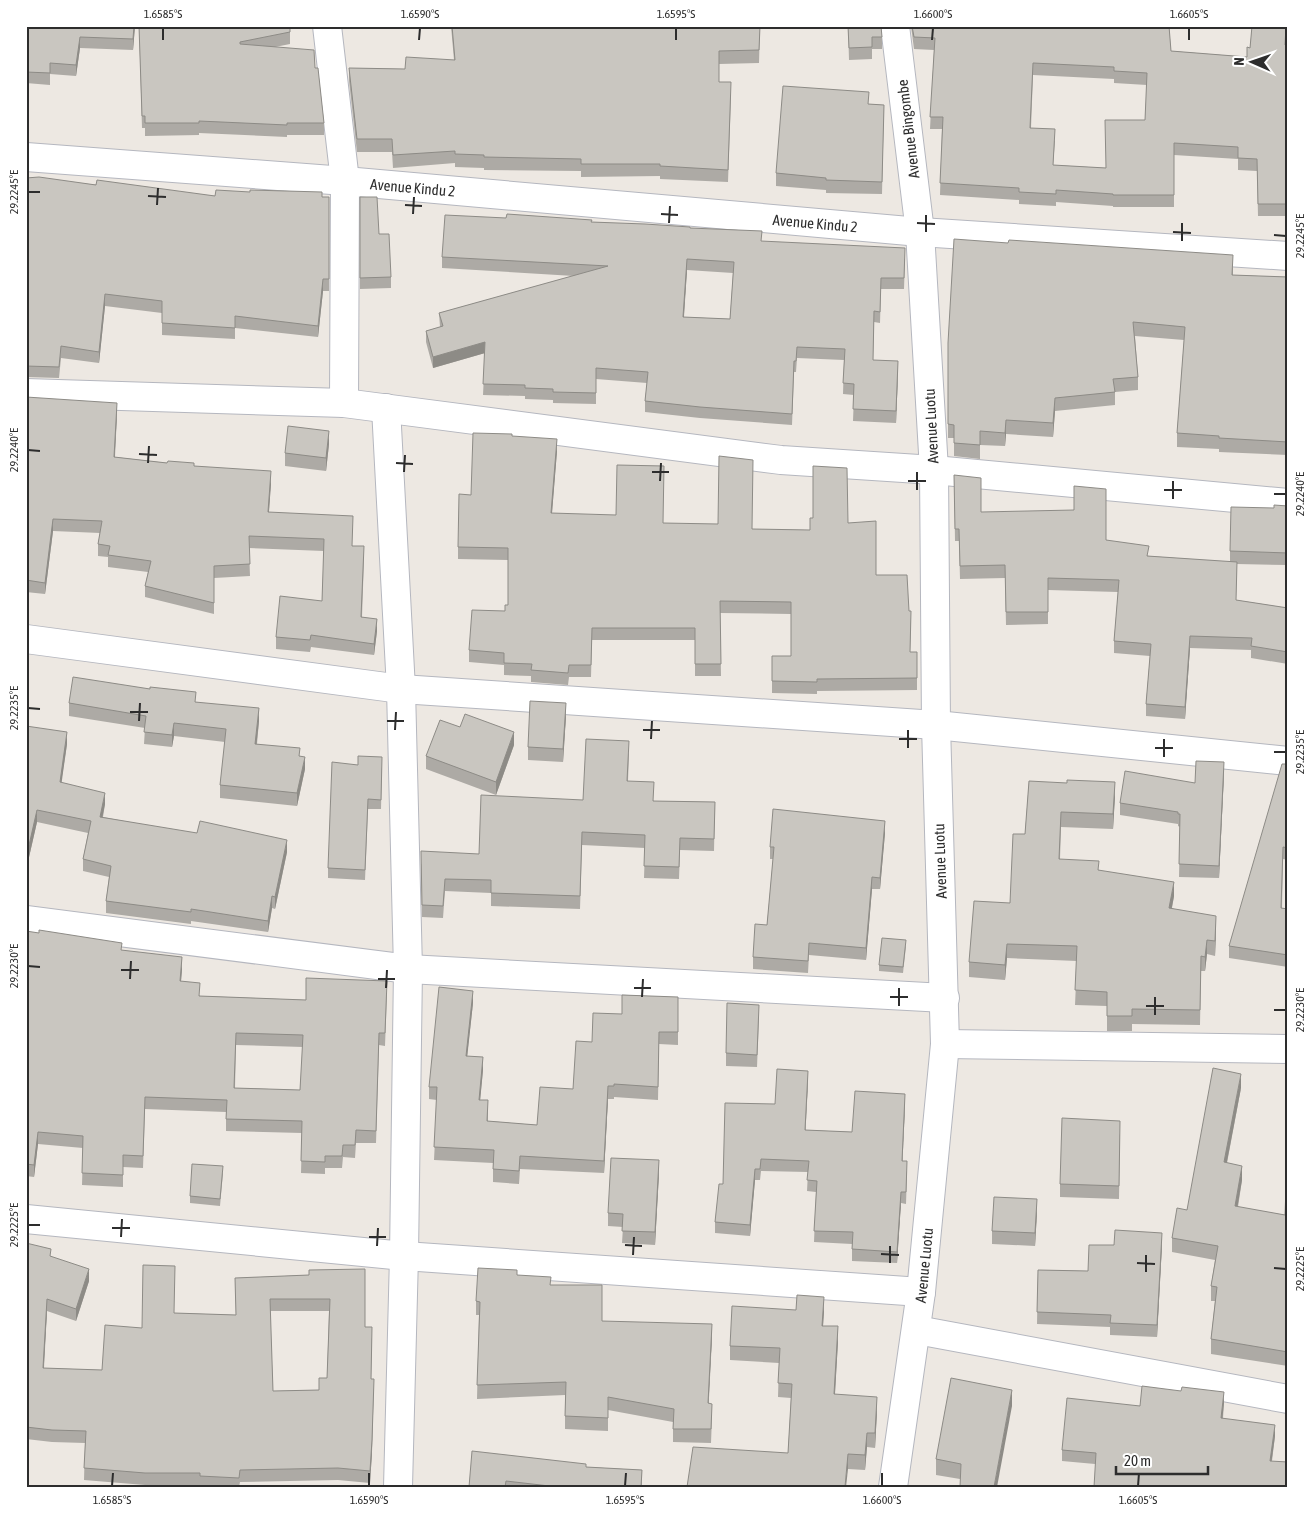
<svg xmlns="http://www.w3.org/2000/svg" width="1314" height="1513" font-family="'Asap Condensed',sans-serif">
  <rect width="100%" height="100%" fill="#ede8e2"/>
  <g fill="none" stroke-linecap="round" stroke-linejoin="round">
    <defs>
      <g id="minor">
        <path d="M327 26 345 181 344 403"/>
        <path id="s1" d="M26 157 345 181 920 232 1288 256"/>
        <path d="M26 393 344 403 781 460 934 470 1288 503"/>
        <path d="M386 408 401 689 408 969 404 1256 398 1487"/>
        <path d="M26 639 401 689 936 725 1288 761"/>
        <path d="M26 920 408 969 945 998"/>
        <path d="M945 1044 1288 1049"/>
        <path d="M26 1219 404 1256 921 1292"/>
        <path d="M917 1330 1288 1399"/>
        <path id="s2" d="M893 1487 921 1292 945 1044 936 725 934 470 920 232 895 26"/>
      </g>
    </defs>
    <use href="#minor" stroke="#b5b7bf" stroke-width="30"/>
    <use href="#minor" stroke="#fff" stroke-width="28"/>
  </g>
  <g fill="#adaaa5" fill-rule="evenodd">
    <path d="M26 26H135L133 50 80 48 76 76 50 74V85L26 83Z"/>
    <path d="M139 26 290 32V44L275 47 315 68 324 123V135H287V137L199 133V135L145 136V128H142Z"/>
    <path d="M451 26H760L759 63 719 64V82L731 95 728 182 660 179V176L581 177V171L484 170V168L455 167V163L393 168 392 152H357L349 81V68L405 69 454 60Z"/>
    <path d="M848 26 882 37V49H872V59L849 60Z"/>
    <path d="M911 26H1169L1171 51 1247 57 1250 48 1252 26H1287L1286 45H1288V216H1258L1257 171 1238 170V159L1174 155V207H1113V206L1056 202V206L1019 204V200L940 195 942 129H930L934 50 914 49ZM1033 75 1114 79V83L1147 85 1145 120 1106 168 1053 165 1055 141 1031 128Z"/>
    <path d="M869 104 884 105 882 194 826 193V190L776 186V173Z"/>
    <path d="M26 178 215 196 329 197V291H323L318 337 235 328V339L162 335V313L105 306 99 363 61 358 59 378 26 377Z"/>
    <path d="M360 197 391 277V288L360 289Z"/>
    <path d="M592 222 690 228 762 242 905 259 904 289H881L880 323 874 322 873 360 898 373 896 423 853 421 854 395 843 394 844 360 797 358 796 372H794L792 425 700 418 645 412V401L647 383 596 379V404L553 403V400L525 399V396L483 395 485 353 433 368 426 342V331L440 327 439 313 574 276 442 268V257ZM687 270 733 273 730 319 684 317Z"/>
    <path d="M1233 268V275L1288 277V455L1219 452V449L1177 447V433L1184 340 1135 336 1138 377V390L1115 392V405L1055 411 1053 437 1006 434 1005 446 980 445V459L954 456V438H948V343Z"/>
    <path d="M26 397 117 414 115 457 194 466 271 483 269 512 353 546 364 558 362 617 377 631 374 655 311 647 310 652 276 649V637L322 601 324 551 249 548 250 576 214 578V614L145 597V586L148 572 108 567V557L98 556V544L100 533 53 531 45 594 26 592Z"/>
    <path d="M329 444 326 471 285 466V453Z"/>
    <path d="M557 451 552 513 663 523 753 529 810 530 848 523 876 575 909 611 911 623 910 652H917V690L817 691V694L772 693V656H791V614L720 613 721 676H695V640H592L591 677H569L568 685 531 682V676L504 675V665L469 662V650L505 611 508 605V560L458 559V547L471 495Z"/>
    <path d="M954 475 981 512 1106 540 1149 556 1230 562V551L1274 508 1288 506V565L1237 564 1236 600 1288 608V664L1251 658V650L1190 648 1185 719 1146 716V704L1150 656 1114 653V641L1118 592 1048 590V624L1006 625 1005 578 960 579 959 541H955Z"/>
    <path d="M196 702 259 721 257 744 300 756 305 769 297 806 220 798V785L225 742 174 736 172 747 144 744 145 728 69 716V703Z"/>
    <path d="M566 716 563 762 528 760V747Z"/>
    <path d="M26 726 67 744 61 783 105 804 103 817 287 852 275 909 272 908 268 932 191 921V924L106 913V901L109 877 83 871V859L88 833 37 822 27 866H26Z"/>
    <path d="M460 727 514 745 496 795 426 769V756Z"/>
    <path d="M629 753 628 781 654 801 715 802 714 851 680 850 679 879 644 878 645 848 582 845 580 909 491 906V893L445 891 443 918 422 917 421 864 479 854 583 800Z"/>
    <path d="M1288 764V860L1283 859 1282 908 1288 909V967L1229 958V946Z"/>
    <path d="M382 767 381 809H368L365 880 328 878V868Z"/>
    <path d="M1224 774 1219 878 1179 877 1180 827 1178 826V824L1120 815V803L1195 783Z"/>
    <path d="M1029 781 1115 796 1113 829 1061 827 1060 859 1099 870 1174 896 1172 908 1216 931 1215 956 1207 954 1205 971H1201L1200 1025 1132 1024V1031H1107V1006L1075 1005 1077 961 1007 958 1005 980 969 977V962L1010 903 1025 834Z"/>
    <path d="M885 833 880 889H872L866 960 809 955 808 973 753 969V957L767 925 773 859H770V847Z"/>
    <path d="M26 931 122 951 182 969 181 981 200 996 306 1000 387 993 385 1046 379 1045 376 1143H356L355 1158 343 1157 342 1168H325V1174L301 1173 302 1133 226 1131V1112L145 1109 143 1168 123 1167V1187L82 1185 83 1148 38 1144 34 1177 26 1176ZM236 1045 303 1047 300 1090 235 1088Z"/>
    <path d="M906 946 903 973 879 971V965Z"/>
    <path d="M678 997V1045L659 1044 658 1100 614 1097V1099H608L604 1173 520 1169 519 1184 493 1182V1163L434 1160 437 1100 429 1099V1087L473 1003 467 1056 483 1070 480 1100 488 1113V1121L537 1125 573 1089 592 1042 622 1014Z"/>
    <path d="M759 1017 757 1067 726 1066V1053Z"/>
    <path d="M808 1082 805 1130 852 1132 905 1106 902 1161 907 1173 906 1204 901 1203 897 1263 852 1261V1244L814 1242 816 1192 807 1191 808 1172 761 1171 760 1180H755L750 1236 715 1233V1222L723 1184 775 1104Z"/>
    <path d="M1241 1088 1227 1163 1242 1180 1238 1207 1285 1215 1288 1133V1366L1211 1354V1339L1215 1301H1211V1286L1215 1260 1172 1252V1238L1187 1210Z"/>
    <path d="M1120 1134 1119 1199 1060 1197V1184Z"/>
    <path d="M223 1173 220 1206 190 1203V1196Z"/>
    <path d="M659 1173 655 1245 622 1243 623 1227 608 1226V1213Z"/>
    <path d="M1037 1212 1035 1246 992 1244V1231Z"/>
    <path d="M26 1243 51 1257 89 1281 76 1321 47 1311 44 1368 102 1370 142 1328 175 1313 236 1315 235 1278 309 1275 365 1327 372 1339 371 1379 372 1452 370 1483 338 1480 240 1482 239 1487H200V1485H145L84 1480 85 1443 52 1442 26 1439ZM270 1311H329L327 1378 319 1390 273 1391Z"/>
    <path d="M1114 1245H1162L1157 1337 1110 1335V1327L1037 1324 1038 1270 1088 1271Z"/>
    <path d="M517 1275 551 1285 602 1321 712 1337 708 1404 712 1417 711 1443 673 1442V1422L608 1410V1431L565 1429V1395L477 1399 479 1315H476V1301Z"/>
    <path d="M796 1310 824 1311 823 1326 838 1341 835 1394 877 1411 875 1448 867 1447 865 1470 848 1469 788 1453 791 1398 778 1397 779 1363 730 1360V1346Z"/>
    <path d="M1224 1403 1223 1418 1275 1436 1272 1461 1095 1464 1062 1461V1450L1140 1406Z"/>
    <path d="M1012 1406 960 1479 936 1475V1459Z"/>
    <path d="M586 1467 642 1470V1487H469Z"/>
  </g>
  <g fill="#8d8b86">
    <path d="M134 26H135L133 50V39Z"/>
    <path d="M1286 26H1287L1285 57V45Z"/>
    <path d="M80 37V48L76 76V65Z"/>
    <path d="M687 259V270L683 328V317Z"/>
    <path d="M323 279V291L318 337V326Z"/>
    <path d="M105 294V306L99 363V352Z"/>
    <path d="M485 342V353L433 368V357Z"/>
    <path d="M898 361V373L896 423V411Z"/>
    <path d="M1055 398V411L1053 437V423Z"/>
    <path d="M117 403V414L114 468V457Z"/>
    <path d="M1006 420V434L1005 446V433Z"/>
    <path d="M329 431V444L326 471V458Z"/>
    <path d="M557 439V451L551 525V513Z"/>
    <path d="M271 471V483L268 524V512Z"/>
    <path d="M53 519V531L45 594V583Z"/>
    <path d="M377 619V631L374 655V644Z"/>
    <path d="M1190 636V648L1185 719V707Z"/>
    <path d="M566 703V716L563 762V749Z"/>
    <path d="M259 708V721L255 757V744Z"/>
    <path d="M174 723V736L172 747V735Z"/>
    <path d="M67 732V744L60 794V782Z"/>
    <path d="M514 732V745L496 795V782Z"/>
    <path d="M305 757V769L297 806V793Z"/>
    <path d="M1224 762V774L1219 878V866Z"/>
    <path d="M1115 782V796L1113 829V814Z"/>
    <path d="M105 793V804L100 829V817Z"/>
    <path d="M37 810V822L27 866V854Z"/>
    <path d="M885 821V833L880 889V878Z"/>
    <path d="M287 840V852L275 909V897Z"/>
    <path d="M872 877V889L866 960V948Z"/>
    <path d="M1174 882V896L1169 922V908Z"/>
    <path d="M272 896V908L268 932V921Z"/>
    <path d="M1216 916V931L1215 956V941Z"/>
    <path d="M1207 940V954L1205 971V957Z"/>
    <path d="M1007 944V958L1005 980V965Z"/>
    <path d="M182 957V969L180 993V981Z"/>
    <path d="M473 991V1003L466 1068V1056Z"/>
    <path d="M483 1057V1070L479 1112V1100Z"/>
    <path d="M808 1071V1082L805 1141V1130Z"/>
    <path d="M1241 1074V1088L1224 1177V1162Z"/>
    <path d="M608 1086V1099L604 1173V1161Z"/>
    <path d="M905 1094V1106L902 1173V1161Z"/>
    <path d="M38 1132V1144L34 1177V1165Z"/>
    <path d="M659 1160V1173L655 1245V1232Z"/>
    <path d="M1242 1166V1180L1235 1221V1206Z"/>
    <path d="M755 1169V1180L750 1236V1225Z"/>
    <path d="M901 1192V1203L897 1263V1252Z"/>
    <path d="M1037 1199V1212L1035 1246V1233Z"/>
    <path d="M1162 1233V1245L1157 1337V1325Z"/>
    <path d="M89 1269V1281L76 1321V1309Z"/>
    <path d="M824 1297V1311L822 1340V1326Z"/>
    <path d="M47 1299V1311L43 1380V1368Z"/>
    <path d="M712 1324V1337L708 1417V1403Z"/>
    <path d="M838 1326V1341L834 1409V1394Z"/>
    <path d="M374 1379 372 1452 370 1483V1471Z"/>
    <path d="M1012 1390V1406L997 1487H994Z"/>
    <path d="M1224 1392V1403L1221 1430V1418Z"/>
    <path d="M877 1397V1411L875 1448V1433Z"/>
    <path d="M1275 1425V1436L1270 1472V1461Z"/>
    <path d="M867 1433V1447L865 1470V1455Z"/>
    <path d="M848 1454V1469L846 1487H845Z"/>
  </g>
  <g fill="#c9c6c0" stroke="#8d8b86" fill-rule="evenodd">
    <path d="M26 26H134L133 39 80 37 76 65 50 63V73L26 72Z"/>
    <path d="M139 26H290V32L240 42V44L314 50 315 68H318L324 123H287V125L199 121V123H145V116H142Z"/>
    <path d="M452 26H760L759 50 719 51V82H731L728 170 660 166V164H581V159L484 157V155L455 154V151L393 155 392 139H357L349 68 405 69 406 57 455 60Z"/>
    <path d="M848 26H881L882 37H872V47L849 48Z"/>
    <path d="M912 26H1169L1171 51 1247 57V47L1250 48 1252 26H1286L1285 45H1288V204H1258L1257 159 1238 158V147L1174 143V195H1113V194L1056 190V194L1019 192V188L940 183 943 117H930L935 38 914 37ZM1033 63 1114 67V71L1147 73 1145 120H1105L1106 168 1053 165 1055 129 1030 128Z"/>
    <path d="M783 86 869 92 868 104 884 105 882 182 826 180V178L776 173Z"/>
    <path d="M39 177 96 185 97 180 215 196 216 190 250 192V190L322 192V197H329V279H323L318 326 235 316V328L162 323V301L105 294 99 352 61 346 59 367 26 366V178Z"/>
    <path d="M360 197H377L379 234H389L391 277 360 278Z"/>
    <path d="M507 214 592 220 591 222 645 224 690 227V228L762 231 761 241 905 248 904 278H881L880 312 874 311 873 360 898 361 896 411 853 409 854 384 843 383 845 349 797 347 796 361H794L792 414 700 407 645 401 648 372 596 368V393L553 392V389L525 388V385L483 384 485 342 433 357 426 331 443 326 439 313 608 266 442 257 445 215 506 218ZM687 259 734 262 730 319 683 317Z"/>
    <path d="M954 239 1008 243 1009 240 1233 255 1232 275 1288 277V442L1219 438V436L1177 433 1185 327 1133 322 1138 377 1113 379 1115 392 1055 398 1053 423 1006 420 1005 433 980 431V445L954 443V425L948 424V343Z"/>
    <path d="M26 397 117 403 114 457 167 463 168 461 194 463V466L271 471 268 512 353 516 352 546H364L361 617 377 619 374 644 311 635 310 640 276 637 280 596 322 601 324 539 249 536 250 564 214 566V603L145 586 151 561 108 555 110 546 98 544 102 521 53 519 45 583 26 580Z"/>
    <path d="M288 426 329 431 326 458 285 453Z"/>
    <path d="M473 433 512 434V436L557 439 551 513 616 515 617 465 664 466 663 523 718 524 719 456 753 460 752 529 810 530V518H813V466L847 468 848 523 876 521V575H907L909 611H911L910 652H917V678L817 679V682L772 681V656H791V602L720 601 721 664H695V628H592L591 665H569L568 673 531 670 532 664 504 663V653L469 650 472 610 505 611V605H508V548L458 547 459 494 471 495Z"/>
    <path d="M954 475 981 478V512L1074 510V486L1106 489V540L1149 546 1147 556 1237 562 1236 600 1288 608V652L1251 646 1252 638 1190 636 1185 707 1146 704 1151 644 1114 641 1119 580 1048 578V612H1006L1005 565 960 566 959 529H955Z"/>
    <path d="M1274 505 1288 506V553L1230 551 1231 507 1274 508Z"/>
    <path d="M73 677 150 689V687L196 692 195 702 259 708 255 744 300 748 299 756 305 757 297 793 220 785 226 729 174 723 172 735 144 732 146 716 69 703Z"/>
    <path d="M530 701 566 703 563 749 528 747Z"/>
    <path d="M465 714 514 732 496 782 426 756 440 720 460 727Z"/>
    <path d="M26 726 67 732 60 782 105 793 100 817 197 833 200 821 287 840 275 897 272 896 268 921 191 909V912L106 901 111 866 83 859 91 821 37 810 27 854H26Z"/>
    <path d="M586 739 629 741 627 781 654 782 653 801 715 802 714 839 680 838 679 867 644 866 645 835 582 832 580 896 491 893V880L445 879 443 906 422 905 421 851 479 854 481 795 583 800Z"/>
    <path d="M358 756 382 757 381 800 368 799 365 870 328 868 332 762 358 765Z"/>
    <path d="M1196 761 1224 762 1219 866 1179 864 1180 814H1178V812L1120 803 1125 771 1195 783Z"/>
    <path d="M1282 764H1288V848L1283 847 1281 908 1288 909V955L1229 946Z"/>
    <path d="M1067 780 1115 782 1113 814 1061 812 1059 859 1099 861 1098 870 1174 882 1169 908 1216 916 1215 941 1207 940 1205 957 1201 956 1200 1010 1132 1009V1016H1107V992L1075 990 1077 946 1007 944 1005 965 969 962 974 901 1010 903 1013 834H1025L1029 781 1067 783Z"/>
    <path d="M773 809 885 821 880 878 872 877 866 948 809 943 808 961 753 957 755 924 767 925 774 847H770Z"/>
    <path d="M39 930 122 943 121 950 182 957 180 981 200 983 199 996 306 1000V978L387 981 385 1033H379L376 1131 356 1130 355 1145H343L342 1156H325V1162L301 1161 302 1121 226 1119 227 1100 145 1097 143 1156 123 1155V1175L82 1173 83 1136 38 1132 34 1165 26 1164V931L39 933ZM236 1033 303 1035 300 1090 234 1088Z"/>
    <path d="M882 938 906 940 903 967 879 965Z"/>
    <path d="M439 987 473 991 466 1056 483 1057 479 1100H488L487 1121 537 1125 540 1087 573 1089 576 1041 592 1042 593 1013 622 1014V995L678 997V1032H659L658 1087 614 1084V1086H608L604 1161 520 1156 519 1171 493 1169 494 1150 434 1147 437 1087H429Z"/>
    <path d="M727 1003 759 1005 757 1055 726 1053Z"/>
    <path d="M1213 1068 1241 1074 1224 1162 1242 1166 1235 1206 1285 1215 1288 1133V1352L1211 1339 1217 1287 1211 1286 1218 1246 1172 1238 1177 1208 1187 1210Z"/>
    <path d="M777 1069 808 1071 805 1130 852 1132 855 1091 905 1094 902 1161H907L906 1192H901L897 1252 852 1249 853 1232 814 1231 817 1181 807 1180 809 1161 761 1159 760 1169H755L750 1225 715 1222 719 1184H723L725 1103 775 1104Z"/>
    <path d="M1062 1118 1120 1121 1119 1186 1060 1184Z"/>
    <path d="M611 1158 659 1160 655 1232 622 1231 623 1214 608 1213Z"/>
    <path d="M192 1164 223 1166 220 1199 190 1196Z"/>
    <path d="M994 1197 1037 1199 1035 1233 992 1231Z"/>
    <path d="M1115 1230 1162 1233 1157 1325 1110 1323 1111 1315 1037 1312 1038 1270 1088 1271 1089 1245H1114Z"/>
    <path d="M26 1243 51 1249 50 1256 89 1269 76 1309 47 1299 43 1368 102 1370 105 1325 142 1328 143 1265 175 1266 174 1313 236 1315 235 1278 309 1275V1270L365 1269V1327H372L371 1379H374L372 1440 370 1471 338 1468 240 1470 239 1478 200 1476V1473H145L84 1468 86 1431 52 1430 26 1427ZM270 1299H330L327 1378H319V1390L273 1391Z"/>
    <path d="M478 1268 517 1270V1275L551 1277 550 1285H602V1321L712 1324 708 1403 712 1404 711 1429H673L674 1409 608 1397V1418L565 1416 566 1382 477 1385 480 1302 476 1301Z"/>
    <path d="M797 1295 824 1297 822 1326H838L834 1394 877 1397 875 1433H867L865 1455 848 1454 845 1487H687L693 1447 788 1453 792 1384 778 1383 780 1348 730 1346 732 1306 796 1310Z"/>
    <path d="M951 1378 1012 1390 994 1487H960L961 1464 936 1459Z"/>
    <path d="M1142 1386 1181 1391 1182 1387 1224 1392 1221 1418 1275 1425 1270 1461 1288 1462V1487H1094L1096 1453 1062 1450 1067 1398 1140 1406Z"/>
    <path d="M472 1451 586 1464V1467L642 1470 641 1487H558L506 1481 505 1487H469Z"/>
  </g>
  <path fill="none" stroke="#2d2d2d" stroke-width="2" d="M163 40V28M419 40 420 28M676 40V28M932 40 933 28M1189 40V28M28 192H40M148 196 166 197M157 205 158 188M405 205 422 206M413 214 414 197M661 214 678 215M669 223 670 206M917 223 935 224M926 232V215M1173 232 1191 233M1274 235 1286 236M1182 241V223M28 450 40 451M139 454 157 455M148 463 149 446M396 463 413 464M404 472 405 455M652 472H669M660 481 661 463M908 481H926M917 490V472M1164 490H1182M1274 494H1286M1173 499V481M28 708 40 709M130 712H148M139 721 140 703M387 721H404M395 730 396 712M643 730H660M651 739 652 721M899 739H917M908 748V730M1155 748H1173M1274 752H1286M1164 757V739M28 966 40 967M121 970H139M130 979 131 961M378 979H395M386 988 387 970M634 988H651M642 997 643 979M890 997H908M899 1006V988M1146 1006H1164M1274 1010H1286M1155 1015V997M28 1225H40M112 1228H130M121 1237 122 1219M369 1237H386M625 1245 642 1246M377 1246 378 1228M881 1254 899 1255M633 1255 634 1237M890 1263V1246M1137 1263 1155 1264M1274 1268 1286 1269M1146 1272V1255M112 1486 113 1473M369 1486V1473M625 1486 626 1473M882 1486V1473M1138 1486 1139 1473"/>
  <g text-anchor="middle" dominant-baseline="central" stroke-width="5" stroke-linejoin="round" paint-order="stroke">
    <g font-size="15" fill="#2d2d2d" stroke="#fff">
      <text transform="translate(908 129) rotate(-97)">Avenue Bingombe</text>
      <text stroke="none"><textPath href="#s1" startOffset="388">Avenue Kindu 2</textPath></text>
      <text stroke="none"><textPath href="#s1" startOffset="792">Avenue Kindu 2</textPath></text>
      <text transform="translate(931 426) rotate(-93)">Avenue Luotu</text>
      <text transform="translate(940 861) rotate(-92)">Avenue Luotu</text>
      <text stroke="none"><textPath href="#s2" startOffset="224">Avenue Luotu</textPath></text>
    </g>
  </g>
  <rect width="1314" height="1513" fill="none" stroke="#ffffff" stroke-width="55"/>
  <g transform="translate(1252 62) rotate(272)" stroke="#ffffff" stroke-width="4" paint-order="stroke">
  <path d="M0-4L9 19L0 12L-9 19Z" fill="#2d2d2d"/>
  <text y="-8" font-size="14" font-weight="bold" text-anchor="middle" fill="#2d2d2d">N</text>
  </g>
  <path d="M1116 1466v8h92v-8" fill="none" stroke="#2d2d2d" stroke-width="2.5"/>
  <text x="1124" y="1466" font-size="15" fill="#2d2d2d" stroke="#ffffff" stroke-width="4" paint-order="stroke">20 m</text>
  <rect x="28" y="28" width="1258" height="1458" fill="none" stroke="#2d2d2d" stroke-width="2"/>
  <g font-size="12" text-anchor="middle" fill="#2d2d2d">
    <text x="163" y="18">1.6585°S</text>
    <text x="420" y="18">1.6590°S</text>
    <text x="676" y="18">1.6595°S</text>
    <text x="933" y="18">1.6600°S</text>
    <text x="1189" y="18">1.6605°S</text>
    <text transform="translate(14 192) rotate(-90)" y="4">29.2245°E</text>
    <text transform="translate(1300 236) rotate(-90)" y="4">29.2245°E</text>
    <text transform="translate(14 450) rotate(-90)" y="4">29.2240°E</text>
    <text transform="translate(1300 494) rotate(-90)" y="4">29.2240°E</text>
    <text transform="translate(14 708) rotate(-90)" y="4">29.2235°E</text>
    <text transform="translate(1300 752) rotate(-90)" y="4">29.2235°E</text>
    <text transform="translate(14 966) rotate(-90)" y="4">29.2230°E</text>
    <text transform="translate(1300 1010) rotate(-90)" y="4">29.2230°E</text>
    <text transform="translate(14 1225) rotate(-90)" y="4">29.2225°E</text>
    <text transform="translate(1300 1269) rotate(-90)" y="4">29.2225°E</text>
    <text x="112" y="1504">1.6585°S</text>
    <text x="369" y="1504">1.6590°S</text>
    <text x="625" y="1504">1.6595°S</text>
    <text x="882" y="1504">1.6600°S</text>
    <text x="1138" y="1504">1.6605°S</text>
  </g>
</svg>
